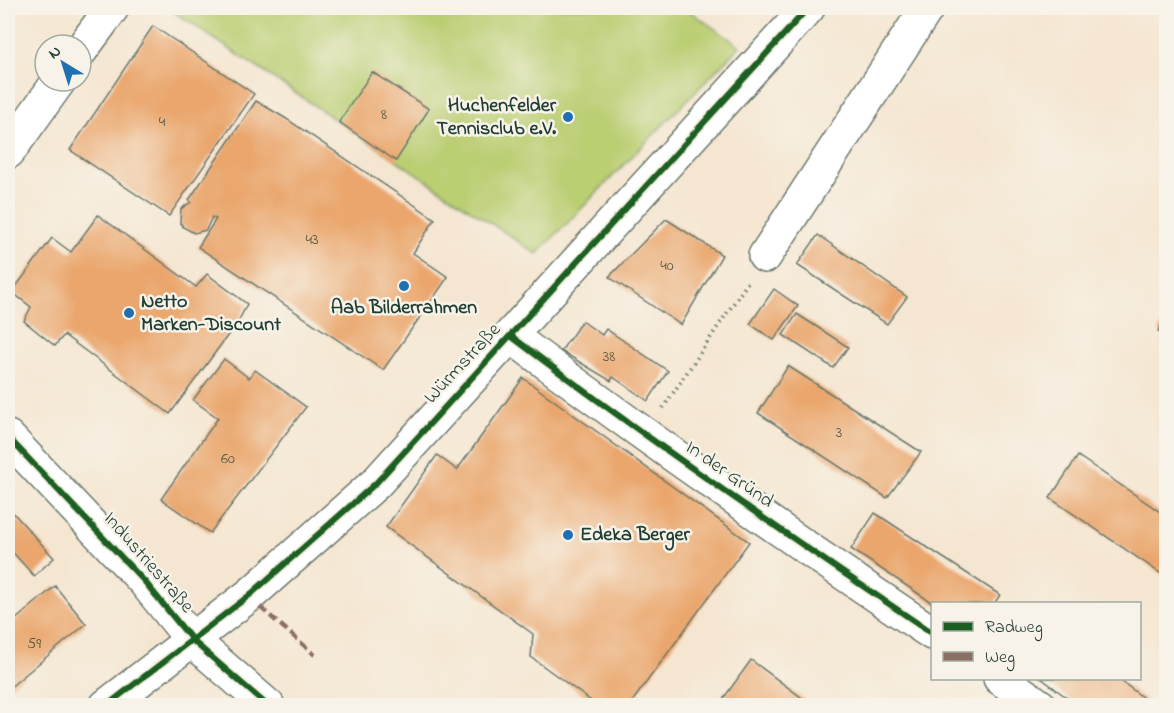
<svg xmlns="http://www.w3.org/2000/svg" width="1174" height="713" font-family="'Indie Flower',sans-serif">
  <rect width="100%" height="100%" fill="#f7f3e8"/>
  <filter id="ink" filterUnits="userSpaceOnUse"><feTurbulence type="fractalNoise" baseFrequency=".0167" numOctaves="2"/><feDisplacementMap in="SourceGraphic" scale="12" xChannelSelector="R" yChannelSelector="G"/><feConvolveMatrix kernelMatrix="1 2 1 2 8 2 1 2 1" color-interpolation-filters="sRGB"/></filter>
  <filter id="wash" filterUnits="userSpaceOnUse"><feTurbulence type="fractalNoise" baseFrequency=".008" numOctaves="4" result="noise"/><feDisplacementMap in="SourceGraphic" scale="24" xChannelSelector="R" yChannelSelector="G"/><feGaussianBlur stdDeviation="1.35" result="paint"/><feColorMatrix in="noise" values="0 0 0 0 0 0 0 0 0 0 0 0 0 0 0 0 0 1.4 0 .05"/><feComposite in="paint" operator="in"/></filter>
  <g filter="url(#wash)">
    <rect width="100%" height="100%" fill="#f5e6d1"/>
    <path fill="#bace72" stroke="#6c8653" stroke-width="1.5" d="M168 8H685L740 46 537 254Z"/>
    <g id="blocks">
      <g fill="#eaa66c">
        <path d="M153 26 254 94 169 216 70 150Z"/>
        <path d="M372 72 429 109 396 161 339 122Z"/>
        <path d="M256 101 285 118 435 219 413 253 448 277 383 370 198 247 216 219 212 217 206 230 194 233 183 227 180 222 181 209 191 202 189 200Z"/>
        <path d="M98 215 196 287 207 274 247 304 239 320 170 414 64 335 55 346 24 321 31 307 12 292 52 238 71 252Z"/>
        <path d="M666 219 722 255 681 325 609 277Z"/>
        <path d="M818 235 907 297 887 324 797 265Z"/>
        <path d="M774 289 798 306 774 340 750 324Z"/>
        <path d="M797 314 848 347 833 368 783 335Z"/>
        <path d="M1166 318V337L1158 331Z"/>
        <path d="M582 321 602 335 606 329 668 371 648 401 613 377 611 381 561 351Z"/>
        <path d="M224 359 249 378 255 370 306 407 210 533 161 499 218 418 193 400Z"/>
        <path d="M788 366 921 452 887 498 758 413Z"/>
        <path d="M523 378 749 542 629 706H598L531 657 533 634 386 527 437 455 457 470Z"/>
        <path d="M1078 456 1166 516V577L1050 498Z"/>
        <path d="M8 507 54 558 34 576 8 547Z"/>
        <path d="M875 513 1000 595 994 604H934L851 549Z"/>
        <path d="M55 586 86 624 8 689V626Z"/>
        <path d="M751 660 813 706H718Z"/>
        <path d="M1041 678H1117L1154 706H1078Z"/>
      </g>
    </g>
  </g>
  <g filter="url(#ink)">
    <use href="#blocks" fill-opacity="0" stroke="#6a786b" stroke-width="1.5"/>
    <g fill="none" stroke-linecap="round" stroke-linejoin="round">
      <defs>
        <g id="minor">
          <path d="M81 50 112 8"/>
          <path d="M8 152 59 81"/>
          <path d="M765 256 927 8"/>
          <path d="M511 336C648 440 790 537 932 633"/>
          <path d="M8 437 145 582 193 641 268 706"/>
          <path d="M1000 678 1040 706"/>
          <path d="M106 706 251 594 376 483 808 8"/>
        </g>
      </defs>
      <use href="#minor" stroke="#6a786b" stroke-width="36"/>
      <path stroke="#6a786b" stroke-width="4" stroke-dasharray="1.5 4.5" stroke-linecap="butt" d="M663 408 748 282"/>
      <use href="#minor" stroke="#fff" stroke-width="33"/>
      <path stroke="#8d6e63" stroke-width="4.5" stroke-dasharray="9 4.5" stroke-linecap="butt" d="M260 607 315 655"/>
      <defs>
        <g id="cycleway">
          <path d="M511 336C648 440 790 537 932 633"/>
          <path d="M8 437 145 582 193 641 268 706"/>
          <path d="M106 706 251 594 376 483 808 8"/>
        </g>
      </defs>
      <use href="#cycleway" stroke="#f7f3e8" stroke-width="10"/>
      <use href="#cycleway" stroke="#1b5e20" stroke-width="6"/>
    </g>
  </g>
  <g fill="#1f6fb2" stroke="#f7f3e8" stroke-width="2">
    <circle cx="568" cy="117" r="6"/>
    <circle cx="404" cy="286" r="6"/>
    <circle cx="129" cy="313" r="6"/>
    <circle cx="568" cy="535" r="6"/>
  </g>
  <g text-anchor="middle" dominant-baseline="central" stroke-width="5" stroke-linejoin="round" paint-order="stroke">
    <g font-size="16" fill="#525742">
      <text x="384" y="115">8</text>
      <text x="162" y="122">4</text>
      <text x="312" y="240">43</text>
      <text x="667" y="266">40</text>
      <text x="609" y="357">38</text>
      <text x="839" y="433">3</text>
      <text x="228" y="459">60</text>
      <text x="34" y="644">59</text>
    </g>
    <g font-size="20" font-weight="bold" fill="#1f3d34" stroke="#f7f3e8" text-anchor="start">
      <text x="556" y="106" text-anchor="end">Huchenfelder<tspan x="556" dy="23">Tennisclub e.V.</tspan></text>
      <text x="141" y="302">Netto<tspan x="141" dy="23">Marken-Discount</tspan></text>
      <text x="404" y="308" text-anchor="middle">Aab Bilderrahmen</text>
      <text x="580" y="535">Edeka Berger</text>
    </g>
    <g font-size="20" fill="#1f3d34" stroke="#f7f3e8">
      <text transform="translate(463 364) rotate(-47)">Würmstraße</text>
      <text transform="translate(729 475) rotate(35)">In der Gründ</text>
      <text transform="translate(148 563) rotate(49)">Industriestraße</text>
    </g>
  </g>
  <rect width="1174" height="713" fill="none" stroke="#f7f3e8" stroke-width="30"/>
  <rect x="931" y="602" width="210" height="78" fill="#f7f3e8" stroke="#a1aaa0" stroke-width="1.5"/>
  <rect x="943" y="622" width="30" height="9" fill="#1b5e20" stroke="#a1aaa0" stroke-width="1.5"/>
  <text x="985" y="632" font-size="18" fill="#1f3d34">Radweg</text>
  <rect x="943" y="652" width="30" height="9" fill="#8d6e63" stroke="#a1aaa0" stroke-width="1.5"/>
  <text x="985" y="662" font-size="18" fill="#1f3d34">Weg</text>
  <g transform="translate(63 63) rotate(322)"><circle r="28" fill="#f7f3e8" stroke="#a1aaa0" stroke-width="1.5"/>
  <path d="M0-4.5L10 22L0 15L-10 22Z" fill="#1f6fb2"/>
  <text y="-9" font-size="16" font-weight="bold" text-anchor="middle" fill="#1f3d34">N</text>
  </g>
</svg>
